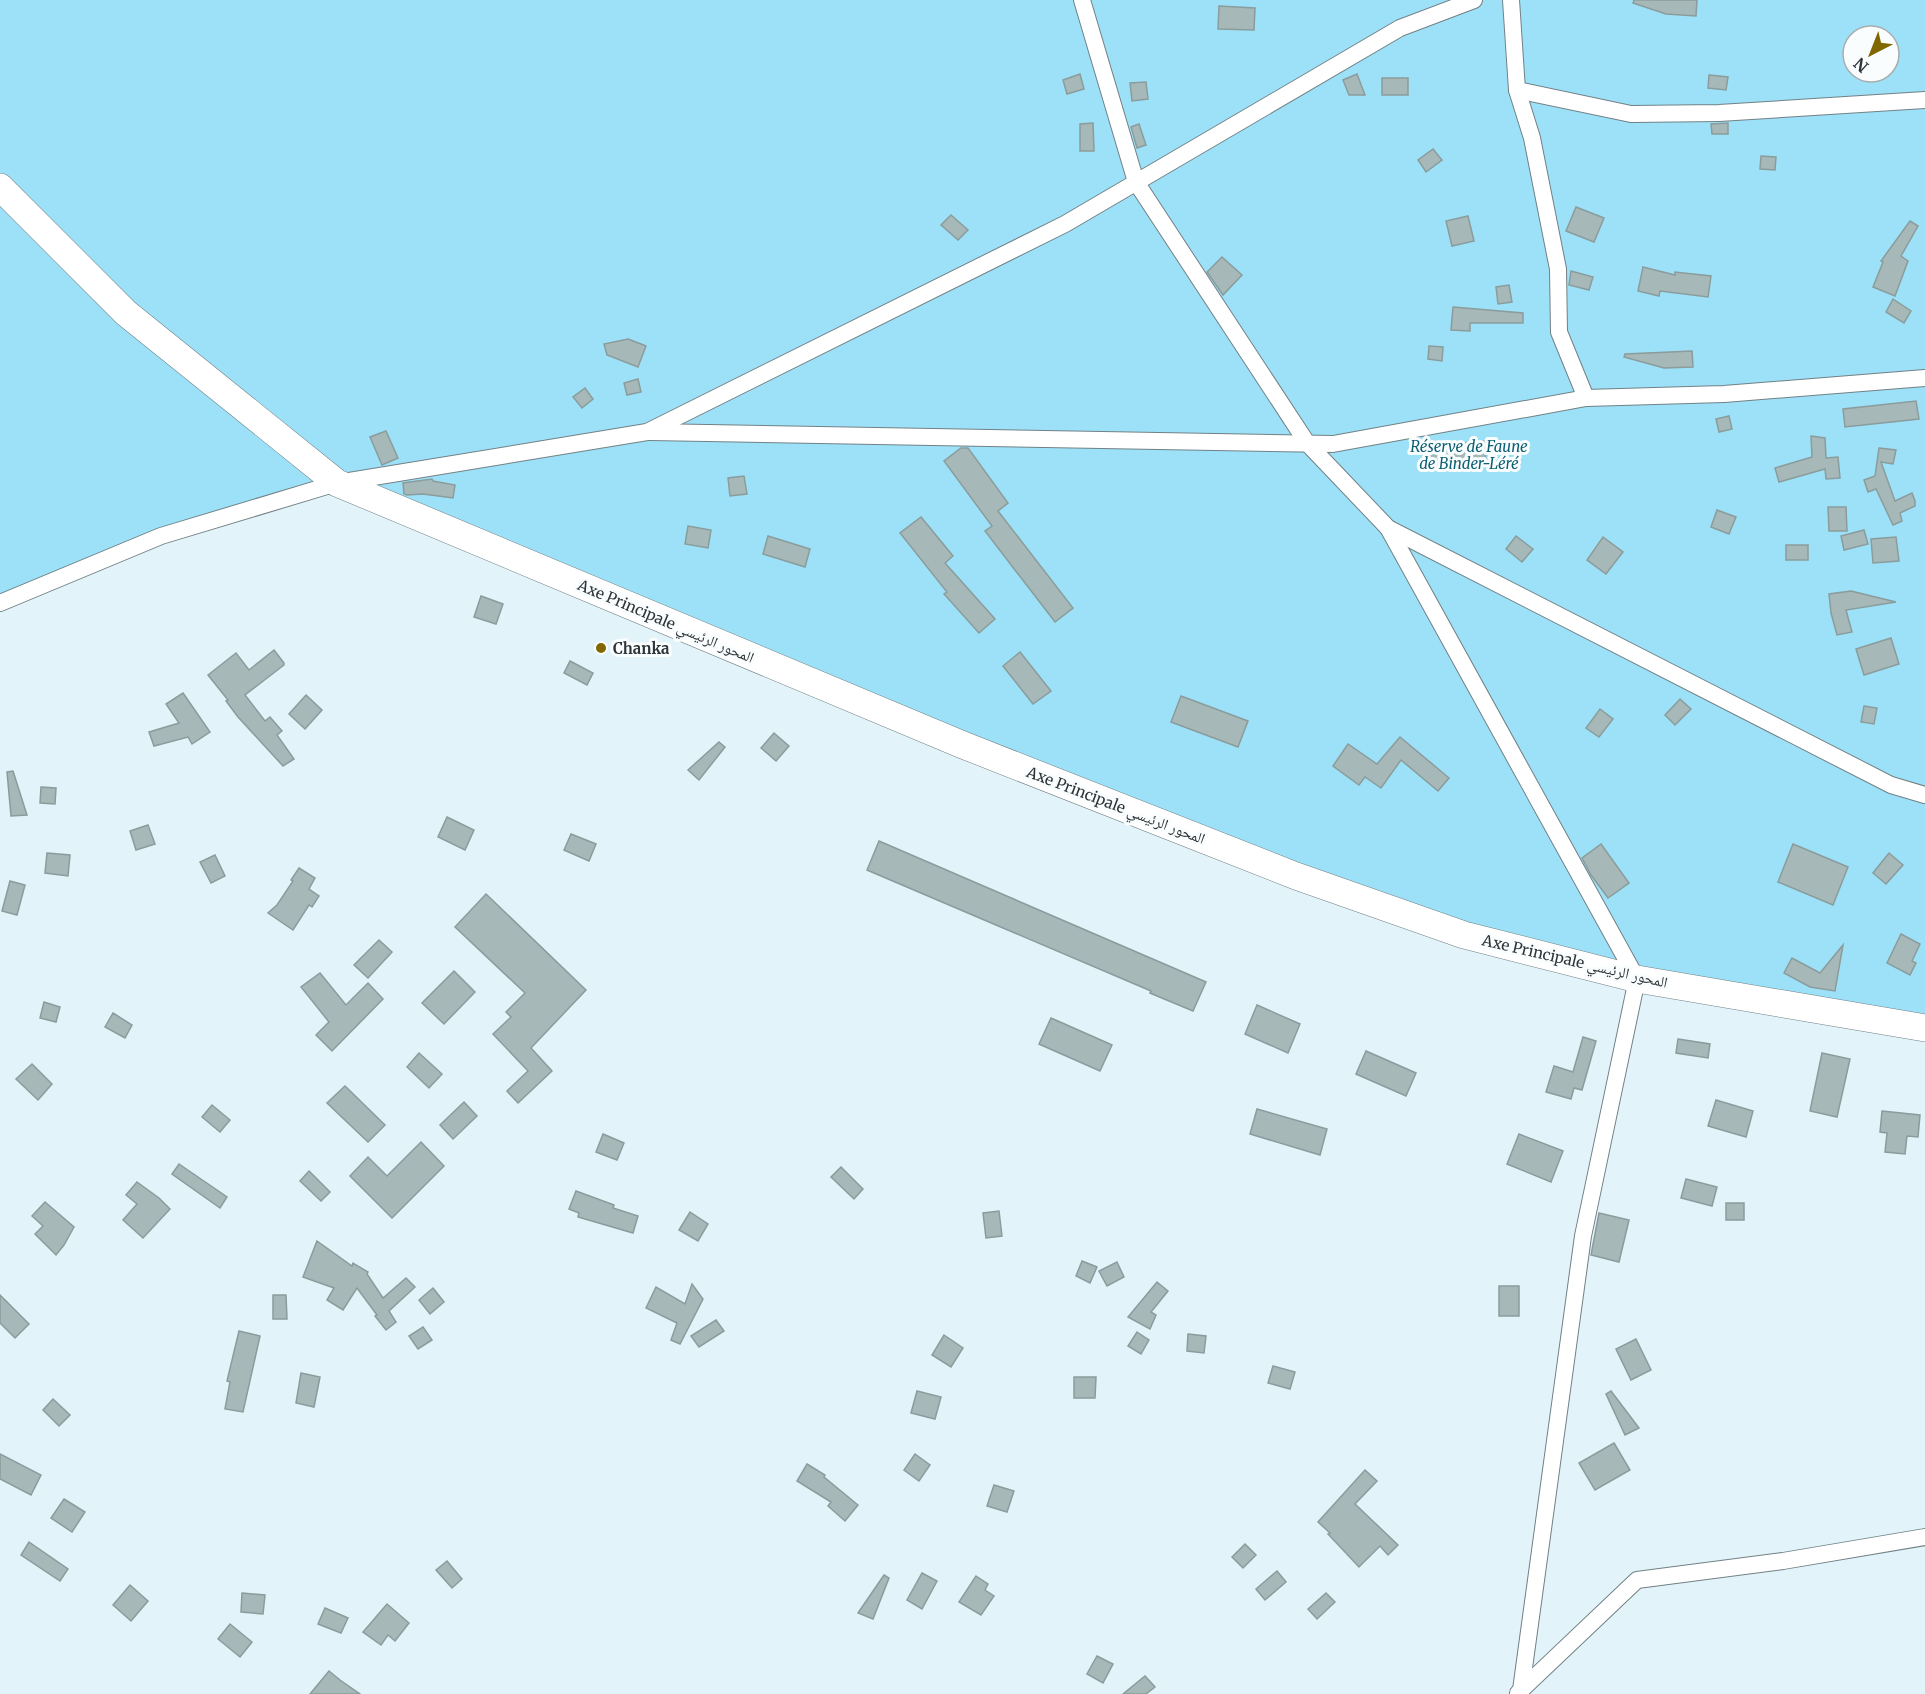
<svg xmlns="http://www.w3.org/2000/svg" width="1925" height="1694" font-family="Merriweather,'Noto Naskh Arabic',serif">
  <rect width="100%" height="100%" fill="#e2f3f9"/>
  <path fill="#9de1f8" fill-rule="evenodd" d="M0 0H1925V1028L1464 935 337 483 154 539 0 603ZM1853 36H1889V72H1853Z"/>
  <g fill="#a6b8b8" stroke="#8a9c9c" stroke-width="1.5">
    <path d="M1634 0H1697L1696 16 1666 14 1633 3Z"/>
    <path d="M1219 6 1255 8 1254 30 1218 29Z"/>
    <path d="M1080 74 1084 89 1067 94 1063 80Z"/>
    <path d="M1357 74 1365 95H1349L1343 80Z"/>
    <path d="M1709 75 1728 77 1726 90 1708 88Z"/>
    <rect x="1382" y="78" width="26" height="17"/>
    <path d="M1146 82 1148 99 1132 101 1130 83Z"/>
    <path d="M1093 123 1094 151H1080V124Z"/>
    <path d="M1728 123V134H1712L1711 124Z"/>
    <path d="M1139 124 1146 145 1137 148 1131 127Z"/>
    <path d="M1433 149 1442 160 1426 172 1418 160Z"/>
    <path d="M1761 156 1776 157 1775 170 1760 169Z"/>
    <path d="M1576 207 1604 218 1594 242 1566 231Z"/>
    <path d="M951 215 968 230 958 240 941 225Z"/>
    <path d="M1468 216 1474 241 1452 246 1446 221Z"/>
    <path d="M1910 221 1918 226 1901 256 1908 261 1895 296 1873 287 1883 262 1881 261Z"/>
    <path d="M1222 257 1242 275 1223 295 1207 272Z"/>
    <path d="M1643 267 1675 275V272L1711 276 1708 297 1660 291 1659 296 1638 291Z"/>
    <path d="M1571 271 1593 277 1589 290 1569 285Z"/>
    <path d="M1509 285 1512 302 1498 304 1496 287Z"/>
    <path d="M1893 299 1911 311 1904 323 1886 312Z"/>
    <path d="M1453 307 1523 313V323H1470V331L1451 330Z"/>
    <path d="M628 339 646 346 638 367 607 355 604 344Z"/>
    <path d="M1429 346 1443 347 1442 361 1428 359Z"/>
    <path d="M1692 351 1693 367 1664 368 1624 357 1625 354Z"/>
    <path d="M638 379 641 392 627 395 624 383Z"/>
    <path d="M585 388 593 399 582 408 573 397Z"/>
    <path d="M1916 401 1919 419 1845 427 1843 409Z"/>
    <path d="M1729 416 1732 429 1719 432 1716 419Z"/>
    <path d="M386 431 398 458 382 465 370 437Z"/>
    <path d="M1811 436 1825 438 1826 458 1838 457 1840 478 1826 479 1825 469 1779 482 1775 468 1812 457Z"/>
    <path d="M1484 441 1486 463 1428 468 1426 446Z"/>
    <path d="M961 448H968L1008 503 998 511 1073 608 1055 622 985 531 992 526 944 461Z"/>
    <path d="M1879 448 1896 450 1893 464 1881 462 1895 501 1912 493 1915 501V506L1900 513 1902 521 1893 525 1876 489 1868 492 1864 480 1875 476Z"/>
    <path d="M744 476 747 494 730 496 728 478Z"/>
    <path d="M432 479 433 481 455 485 453 498 423 494 407 495 404 494 403 483Z"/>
    <path d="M1828 507H1846L1847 531H1829Z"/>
    <path d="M1717 510 1736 517 1729 534 1711 527Z"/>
    <path d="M921 517 953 556 945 563 995 619 979 633 944 594 947 592 900 533Z"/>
    <path d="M688 526 711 530 708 548 685 544Z"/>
    <path d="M1864 530 1868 544 1844 550 1841 536Z"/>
    <path d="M768 536 810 549 805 567 763 554Z"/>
    <path d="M1516 536 1533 549 1522 562 1506 549Z"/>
    <path d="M1603 537 1623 552 1606 574 1587 560Z"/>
    <path d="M1896 537 1899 561 1873 563 1871 539Z"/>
    <rect x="1786" y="545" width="22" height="15"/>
    <path d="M1851 591 1896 602 1846 610 1852 632 1837 635 1831 613 1829 594Z"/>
    <path d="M481 596 503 604 496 624 474 617Z"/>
    <path d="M1891 638 1899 664 1864 675 1856 649Z"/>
    <path d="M274 650 284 663V665L245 695 265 721 270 717 282 731 277 735 294 759 283 766 238 717 226 701 228 700 208 675 236 653 249 670Z"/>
    <path d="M1020 652 1051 691 1033 704 1003 666Z"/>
    <path d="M570 661 593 673 587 685 564 673Z"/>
    <path d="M183 693 210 732 192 744 188 737 154 746 149 732 179 723 166 704Z"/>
    <path d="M306 695 322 710 305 729 289 714Z"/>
    <path d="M1181 696 1248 721 1238 747 1171 722Z"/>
    <path d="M1680 699 1691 709 1675 725 1665 715Z"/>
    <path d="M1864 706 1877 708 1874 724 1861 722Z"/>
    <path d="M1600 709 1613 719 1599 737 1586 728Z"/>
    <path d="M774 733 789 746 776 761 761 748Z"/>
    <path d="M1400 737 1449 778 1438 791 1401 760 1381 788 1365 777 1359 785 1333 766 1348 744 1377 764Z"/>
    <path d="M719 742 725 747 699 780 688 770Z"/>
    <path d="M13 771 27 815 11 816 7 772Z"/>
    <path d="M41 787 56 788 55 804 40 803Z"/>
    <path d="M447 817 474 830 465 850 438 837Z"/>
    <path d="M148 825 155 844 136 850 130 831Z"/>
    <path d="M571 834 596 844 589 861 564 850Z"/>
    <path d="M879 841 1206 982 1193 1011 1150 993 1151 991 867 870Z"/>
    <path d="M1601 844 1629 883 1608 898 1591 875 1582 858Z"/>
    <path d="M1793 844 1848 867 1833 905 1778 882Z"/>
    <path d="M47 853 70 855 68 876 45 873Z"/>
    <path d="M1889 853 1903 865 1886 884 1873 873Z"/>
    <path d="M215 855 225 876 211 883 200 862Z"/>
    <path d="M299 868 315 878 309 889 319 896 312 907 309 905 293 930 268 913 277 905 293 881 291 880Z"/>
    <path d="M10 881 25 885 17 915 2 911Z"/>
    <path d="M486 894 586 990 531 1048 552 1071 518 1103 507 1091 528 1071 493 1034 511 1017 506 1012 525 993 455 927Z"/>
    <path d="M1901 934 1920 944 1912 961 1916 963 1910 975 1887 963Z"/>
    <path d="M379 940 392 952 368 978 354 965Z"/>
    <path d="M1843 945 1835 991 1810 987 1784 973 1792 958 1820 973Z"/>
    <path d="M454 971 475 992 444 1024 422 1003Z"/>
    <path d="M320 973 346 1005 368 983 383 999 332 1051 316 1035 329 1022 301 987Z"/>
    <path d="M44 1002 60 1007 56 1022 40 1018Z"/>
    <path d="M1257 1005 1300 1024 1288 1053 1245 1034Z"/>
    <path d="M113 1013 132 1025 125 1038 105 1027Z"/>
    <path d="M1051 1018 1112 1045 1100 1071 1039 1044Z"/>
    <path d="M1583 1037 1596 1041 1582 1090 1574 1088 1571 1099 1546 1092 1554 1066 1573 1072Z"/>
    <path d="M1678 1039 1710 1044 1708 1058 1676 1053Z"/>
    <path d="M1366 1051 1416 1073 1406 1096 1356 1074Z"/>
    <path d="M419 1053 442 1074 429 1088 407 1067Z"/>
    <path d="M1822 1053 1850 1059 1837 1117 1810 1111Z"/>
    <path d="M32 1064 52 1084 38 1100 16 1079Z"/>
    <path d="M345 1086 385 1125 368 1142 327 1103Z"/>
    <path d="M1716 1100 1753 1111 1746 1137 1708 1126Z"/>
    <path d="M464 1102 477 1116 453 1139 440 1125Z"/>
    <path d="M212 1105 230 1120 220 1132 202 1117Z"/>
    <path d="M1257 1109 1327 1129 1320 1155 1250 1134Z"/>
    <path d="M1882 1111 1920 1115 1918 1137 1907 1136 1905 1154 1885 1152 1887 1133 1880 1132Z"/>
    <path d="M603 1134 624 1143 617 1160 596 1152Z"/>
    <path d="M1519 1134 1563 1151 1551 1182 1507 1164Z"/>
    <path d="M421 1142 444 1166 392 1218 350 1176 368 1157 387 1176Z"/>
    <path d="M179 1164 227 1197 220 1208 172 1174Z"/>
    <path d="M841 1167 863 1189 854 1199 831 1177Z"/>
    <path d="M309 1171 330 1192 321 1201 300 1181Z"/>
    <path d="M1686 1179 1717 1187 1712 1206 1681 1198Z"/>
    <path d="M137 1182 159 1198 170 1209 143 1238 123 1220 137 1204 126 1195Z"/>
    <path d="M576 1191 614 1205 613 1208 638 1216 633 1233 578 1217 579 1213 569 1209Z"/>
    <path d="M45 1202 74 1227 64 1245 56 1255 35 1234 43 1226 32 1216Z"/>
    <rect x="1726" y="1203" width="18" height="17"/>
    <path d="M999 1211 1002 1236 986 1238 983 1213Z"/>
    <path d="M690 1212 708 1224 698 1241 679 1230Z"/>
    <path d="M1599 1213 1629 1220 1619 1262 1591 1255Z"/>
    <path d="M317 1241 352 1266 353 1263 368 1272 367 1274 383 1298 406 1278 415 1287 389 1311 396 1322 386 1330 375 1316 377 1315 357 1288 343 1310 327 1300 334 1288 303 1277Z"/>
    <path d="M1082 1261 1097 1267 1090 1283 1076 1276Z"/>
    <path d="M1117 1262 1124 1277 1107 1286 1099 1271Z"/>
    <path d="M1157 1282 1168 1291 1151 1312 1156 1315 1150 1329 1128 1317Z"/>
    <path d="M692 1284 703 1299 680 1344 671 1340 677 1323 646 1308 656 1287 685 1304Z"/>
    <rect x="1499" y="1286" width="20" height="30"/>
    <path d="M433 1288 444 1302 430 1314 419 1300Z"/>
    <path d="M0 1295 29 1324 15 1338 0 1323Z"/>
    <path d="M273 1295H286L287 1319H273Z"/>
    <path d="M716 1320 724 1331 699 1347 691 1336Z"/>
    <path d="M423 1327 432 1340 418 1349 409 1336Z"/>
    <path d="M239 1331 260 1336 243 1412 225 1409 230 1382 227 1381Z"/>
    <path d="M1137 1332 1149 1340 1141 1354 1128 1346Z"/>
    <path d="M1188 1334 1206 1336 1204 1353 1187 1351Z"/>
    <path d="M944 1335 963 1348 951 1367 932 1355Z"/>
    <path d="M1636 1339 1651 1370 1631 1380 1616 1349Z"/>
    <path d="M1273 1366 1295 1372 1290 1389 1268 1383Z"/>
    <path d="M301 1373 320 1377 314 1407 296 1403Z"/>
    <path d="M1074 1377H1096L1095 1398H1074Z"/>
    <path d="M917 1391 941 1397 935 1419 911 1413Z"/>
    <path d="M1611 1391 1639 1428 1625 1435 1606 1394Z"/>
    <path d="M53 1399 70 1415 59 1426 43 1410Z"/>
    <path d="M1614 1443 1630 1470 1595 1490 1579 1463Z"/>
    <path d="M0 1454 41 1475 31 1495 0 1479Z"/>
    <path d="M915 1454 930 1465 919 1481 904 1470Z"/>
    <path d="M807 1464 825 1475 824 1477 858 1505 845 1521 828 1506 831 1502 797 1481Z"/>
    <path d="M1365 1470 1377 1481 1355 1504 1398 1545 1388 1555 1380 1546 1359 1567 1328 1534 1330 1533 1318 1522Z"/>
    <path d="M994 1485 1014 1491 1007 1512 987 1506Z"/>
    <path d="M64 1499 85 1512 72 1532 51 1518Z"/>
    <path d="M29 1542 68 1569 60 1581 21 1555Z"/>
    <path d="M1245 1544 1256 1555 1243 1568 1232 1557Z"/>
    <path d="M447 1561 462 1579 452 1588 436 1570Z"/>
    <path d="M1277 1571 1286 1582 1265 1600 1256 1589Z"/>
    <path d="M922 1573 937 1581 922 1609 907 1600Z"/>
    <path d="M884 1575 889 1578 873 1619 858 1613Z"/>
    <path d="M976 1576 988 1584 985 1590 994 1596 981 1615 959 1602Z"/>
    <path d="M130 1585 148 1601 131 1621 113 1605Z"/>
    <path d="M242 1593 265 1595 263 1614 241 1612Z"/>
    <path d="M1326 1593 1335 1602 1317 1619 1308 1609Z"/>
    <path d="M387 1604 409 1623 395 1641 388 1635 381 1645 363 1632Z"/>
    <path d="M325 1608 348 1618 341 1633 318 1624Z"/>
    <path d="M230 1624 252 1642 240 1657 218 1639Z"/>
    <path d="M1097 1656 1113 1664 1103 1683 1087 1674Z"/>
    <path d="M329 1671 340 1680 360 1694H310Z"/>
    <path d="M1145 1676 1155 1687 1146 1694H1123Z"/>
  </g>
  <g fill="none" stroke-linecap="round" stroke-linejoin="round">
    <defs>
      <g id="street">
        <path d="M1082 0 1136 182 1307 443 1388 528 1891 785 1925 795"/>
        <path d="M1511 0 1517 90 1532 138 1558 269 1559 332 1586 398"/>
        <path d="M1517 90 1631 114 1719 113 1925 100"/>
        <path d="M650 432 1333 444 1586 398 1724 394 1925 378"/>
        <path d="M1388 528 1637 979 1583 1236 1521 1690"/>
        <path d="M0 603 161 536 337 483 647 432 1065 224 1400 28 1474 0"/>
        <path d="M1518 1693 1637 1580 1783 1561 1925 1537"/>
      </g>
      <path id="primary" d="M0 187 126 313 337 483 963 745 1296 876 1464 935 1637 979 1925 1028"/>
    </defs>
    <use href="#street" stroke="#718186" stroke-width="18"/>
    <use href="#primary" stroke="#718186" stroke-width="28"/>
    <use href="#street" stroke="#fff" stroke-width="16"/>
    <use href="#primary" stroke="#fff" stroke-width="27"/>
  </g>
  <circle fill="#816700" stroke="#fafdfe" stroke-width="2" cx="601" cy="648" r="6"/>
  <g text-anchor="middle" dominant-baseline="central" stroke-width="6" stroke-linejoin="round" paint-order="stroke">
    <g font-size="15" font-style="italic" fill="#0e5e73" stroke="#fafdfe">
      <text x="1469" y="446">Réserve de Faune<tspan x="1469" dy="17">de Binder-Léré</tspan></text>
    </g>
    <g font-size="15" fill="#2e3437" stroke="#fafdfe">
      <text transform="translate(666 621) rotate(23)">Axe Principale المحور الرئيسي</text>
      <text transform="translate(1116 805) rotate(21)">Axe Principale المحور الرئيسي</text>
      <text transform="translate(1575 961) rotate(13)">Axe Principale المحور الرئيسي</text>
    </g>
    <g font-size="15" font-weight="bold" fill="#2e3437" stroke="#fafdfe" text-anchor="start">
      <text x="613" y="648">Chanka</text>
    </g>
  </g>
  <g transform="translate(1871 54) rotate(222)"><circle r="28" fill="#fafdfe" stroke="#a8adae" stroke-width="1.5"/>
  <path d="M0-4.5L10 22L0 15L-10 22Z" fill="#816700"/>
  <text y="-9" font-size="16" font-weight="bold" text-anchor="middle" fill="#2e3437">N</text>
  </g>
</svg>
